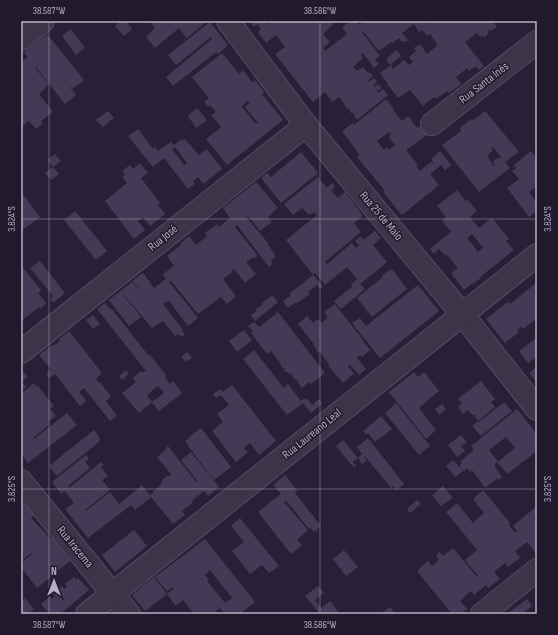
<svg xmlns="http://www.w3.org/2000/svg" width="558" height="635" font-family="'Sofia Sans Condensed',sans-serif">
  <rect width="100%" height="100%" fill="#292038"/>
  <g fill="#443a56" fill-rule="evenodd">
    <path d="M121 21H126L132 29 124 36 115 26Z"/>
    <path d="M150 21H204L205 23 187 38 179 28 155 48 146 37 155 28Z"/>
    <path d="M249 21H266L268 24 271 21H331L334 24 323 34 330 42 323 48 325 51 347 34 342 27 350 21H356L359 25 364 21H430L431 23 433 21H493L497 27 491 31 490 29 488 31 489 33 484 37 482 35 480 37 477 33 465 42 484 66 479 70 476 66 469 71 467 68 456 77 461 84 460 85 449 93 447 91 436 99 434 97 423 106 410 90 398 98 387 84H388L380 73 391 65 393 69 404 60 409 65 413 62 409 57 416 51 414 48 420 44 427 54 438 45 430 34 427 36 422 30 419 32 414 24 402 33 408 40 406 42 404 41 402 42 399 38 392 44 391 42 379 51 363 31 362 32 380 56 375 60 379 64 374 68 363 53 361 55 363 58 353 67 357 71 363 67 368 73 369 72 373 76 368 80 369 82 374 78 377 82 373 85 374 87 378 84 382 88 377 91 378 93 383 89 388 95 357 120 354 116 355 115 353 113 352 114 349 110H350L349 108 347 109 344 105 345 104 344 102 343 103 339 97 332 102 325 92 313 102 275 54 285 47 276 35 266 43 258 32 261 29 257 24 254 27Z"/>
    <path d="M210 22 228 45 218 54 216 52 173 86 166 77 212 39 211 37 176 65 168 55Z"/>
    <path d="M71 29 85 48 76 55 62 36Z"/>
    <path d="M47 34 84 80 72 89 62 78 76 95 65 104 36 67 35 68 49 84 44 88 45 89 39 94 53 112 41 121 43 123 36 129 29 121 21 127V63L28 57 24 52Z"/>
    <path d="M397 50 401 56 390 65 386 59Z"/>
    <path d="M222 53 239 74 243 70 252 82 255 80 264 92 262 94 283 120 227 165 206 139 221 127 211 115 216 112 210 105 208 107 204 102 209 98 192 77ZM248 101 250 103 245 107 258 123 256 124 243 108 242 109 241 107Z"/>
    <path d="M386 99 394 109 393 110 402 121 408 116 417 128 419 126 427 135 406 150 418 165 416 166 420 171 431 162 434 164 431 159 440 151 451 165 445 170 441 165 430 174 439 185 402 215 383 192 385 191 357 157 360 155 342 131 353 123 354 125ZM389 132 391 135 389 137 395 145 389 150 387 147 384 150 377 141Z"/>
    <path d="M197 108 207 120 196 128 188 116Z"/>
    <path d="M108 111 114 118 103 127 96 120Z"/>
    <path d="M485 111 519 152 505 162 510 168 479 192 442 145 461 131 460 128 471 119 472 121ZM493 147 501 157 499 159 497 158 493 162 495 165 494 166 488 157 489 156 488 155 493 150 491 148Z"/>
    <path d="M138 129 153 149 155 147 158 151 171 142 174 145 182 139 183 141 185 139 199 155 207 149 222 169 203 184 198 177 193 181 195 184 188 189 164 158 153 167 128 136ZM175 147 187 163 184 165 172 149Z"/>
    <path d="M531 151 537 159V184L535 185 536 187 529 192 537 203V211L529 217 507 188 519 179 512 171 516 168 514 165Z"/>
    <path d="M301 152 318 173 281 203 261 178 267 173 271 177Z"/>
    <path d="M55 154 61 161 53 167 47 160Z"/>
    <path d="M140 163 148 173 141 178 160 203 158 205 165 214 150 226 143 217 138 221 145 230 134 239 105 201 127 183 122 177 125 175 122 171 130 165 133 169Z"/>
    <path d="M53 167 59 174 51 180 45 173Z"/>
    <path d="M318 177 327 188 332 183 335 187 331 190 338 198 345 192 363 216 354 223 361 232 325 262 327 264 352 243 356 248 360 245 359 244 358 245 355 241 361 236 363 240 375 231 381 238 373 245 387 262 360 284 365 289 341 309 334 301 353 286 351 285 357 279 356 278 347 267 325 285 315 273 313 275 286 240 317 215 314 212 309 215 302 208 293 215 284 204Z"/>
    <path d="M256 182 278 208 268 217 272 222 260 231 248 216 247 218 269 244 268 245 276 256 271 261 273 264 269 267 237 225 235 227 258 256 255 258 254 257 246 262 256 274 245 283 234 269 231 271 232 272 223 279 236 296 227 304 221 297 198 314 171 281 169 282 198 318 188 326 169 301 163 304 183 330 182 331 185 334 181 337 178 334 175 336 163 321 152 328 124 295H123L141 317 129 326 109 300 132 282 137 288H138L132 281 143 273 154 288 166 279 163 274 174 266 167 256 181 245 180 244 189 236 196 245 207 236 205 233 217 224 219 227 230 218 223 208Z"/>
    <path d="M457 190 466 201 468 200 477 211 470 217 479 228 492 218 509 239 506 241 514 250 480 277 481 278 474 283H473L464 290 451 273 458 268 446 254 445 255 439 249 434 254 430 249 451 232 442 220 446 217 437 206ZM472 234 483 248 478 252 467 238Z"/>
    <path d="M21 192 40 217 21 231Z"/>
    <path d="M75 211 107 251 96 260 64 220Z"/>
    <path d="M40 261 65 293 53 303 50 299 53 296 30 268Z"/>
    <path d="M21 265 41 290 38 293 46 303 40 309 39 307 21 321Z"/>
    <path d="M391 269V271L392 269 407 289 372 317 357 298 383 277 382 276Z"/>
    <path d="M313 275 323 286 320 289 317 285 308 292 310 294 297 303 296 302 288 308 283 301 291 295 289 294 290 293Z"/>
    <path d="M535 284 537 287V318L523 329 521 326 517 330 519 332 505 343 486 319 508 302 510 304Z"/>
    <path d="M418 285 439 311 380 358 352 323 360 318 366 326Z"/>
    <path d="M272 295 278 302 255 321 251 315 256 312 255 310 262 305 261 304Z"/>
    <path d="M105 303 110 309 111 308 148 355 149 354 166 375 164 376 170 384 173 381 182 393 159 411 152 402 139 413 122 393 136 382 133 378 141 371 142 373 146 371 97 309ZM158 386 164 393 152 402 147 395Z"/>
    <path d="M335 304 363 340V341L370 350 362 357 360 355 357 358 366 369 359 375 350 365 348 366 354 374 343 383 328 365 329 364 320 352 319 353 316 350 317 349 313 345 314 344 298 324 307 316 313 323 318 319 322 323 328 317 324 312Z"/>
    <path d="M278 312 325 373 311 384 309 382 302 388 296 379 295 380 292 376H293L291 373 289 374 287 371 286 372 284 370 285 369 284 368H283L280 365 281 364 271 351 267 354 251 333 253 332 248 326 254 322 259 327Z"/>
    <path d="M93 315 100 324 93 329 86 320Z"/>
    <path d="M244 330 252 340 237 352 229 341Z"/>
    <path d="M69 331 102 373 96 379 99 383 100 382 111 397 106 401 117 416 110 421 84 388 79 392 86 401 80 406 55 374 49 378 46 374 51 369 39 355 53 344V346L60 341 59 339Z"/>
    <path d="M537 337V356L528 363 519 351Z"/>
    <path d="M254 350 284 388 288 384 301 401 306 398 312 405 319 399 322 404 311 413 303 403 287 415 243 359Z"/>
    <path d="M187 352 192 358 186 362 181 357Z"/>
    <path d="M537 366V383L529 373Z"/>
    <path d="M21 369 28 377 22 381 26 387 23 390V391L21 393Z"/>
    <path d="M126 370 129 374 122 380 119 376Z"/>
    <path d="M414 372 418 377 424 372 439 391 419 408 436 430 426 439 389 392Z"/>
    <path d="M481 381 495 399 491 402 495 407 478 421 474 415H472L468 410 463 414 458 407 462 403 458 399Z"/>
    <path d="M34 383 37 387 38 386 54 406 50 409 56 416 48 422 50 424 33 438 34 439 67 413 77 425 28 463 21 453V394Z"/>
    <path d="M232 385 276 441 259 455 250 443 244 448 248 452 236 462 212 431 223 422 217 414 229 405 221 395 216 398 213 394 220 389 223 392Z"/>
    <path d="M504 402 512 411 481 436 472 426 478 421 479 422Z"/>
    <path d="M396 403 430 446 419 455 385 413Z"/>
    <path d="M442 404 446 409 439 415 435 409Z"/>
    <path d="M517 409 537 434V451L507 474 497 462 494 465 502 477 499 480 498 478 485 488 472 470 470 472 467 468 464 471 459 466 462 463 461 461 474 450 471 446ZM506 437 515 448 498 462 489 450Z"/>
    <path d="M381 416 392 429 375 442 368 433 366 435 363 431Z"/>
    <path d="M201 428 231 467 214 480 188 446H189L185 441 189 438V437Z"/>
    <path d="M94 430 100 438 99 439 100 441 57 476 49 466Z"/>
    <path d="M461 435 467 442 461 446 465 451 457 457 448 445Z"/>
    <path d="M368 438 404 484 397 490 393 486 391 488 365 456 364 457 367 460 362 464 358 458 353 462 356 466 354 468 336 446 343 440 358 458 362 454 357 447Z"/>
    <path d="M168 446 197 483 198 482 181 460 191 452 219 487 208 496 204 491 192 501 193 502 182 511 185 515 173 524 151 497 135 510 131 505 88 538 65 509 74 503 65 491 61 494 52 482 86 455 89 459 85 462 90 468 68 486 69 488 101 462 104 465 101 467 108 476 102 480 110 490 85 510 86 511 110 492 119 504 142 485 150 495 153 493V491L161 485 160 484 163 481 162 480 167 476 168 477 171 474 157 457 166 450 165 449Z"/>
    <path d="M453 460 463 471 455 477 446 466Z"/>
    <path d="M285 475 297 491 295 493 321 526 314 532 311 528 309 529 286 500 284 502 308 530 297 540 302 545 291 554 258 512 281 494 273 485Z"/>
    <path d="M443 486 453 498 441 506 432 495Z"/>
    <path d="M483 490 510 523 509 525 515 533 517 531 513 526 537 506V550L535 552 527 542 515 551 520 558 508 567 505 563 494 572 500 579 488 588 486 585 474 595 471 591 460 601 467 609 461 614H452L417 571 428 561 432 566 439 560 436 555 440 552 443 556 453 548 477 577 478 576 465 560 477 550 446 512 457 503 473 523 484 513 473 499Z"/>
    <path d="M417 500 421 504 410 513 407 509Z"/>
    <path d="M21 501 34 515 31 518 51 539 52 538 70 561 37 588 21 567V563L32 554 31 553 21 561Z"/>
    <path d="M240 518 279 566 269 573 262 565 250 574 232 551 244 542 231 526Z"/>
    <path d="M134 530 147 546 115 572 102 555Z"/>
    <path d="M205 539 255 602 243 611 245 614H225L220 608 212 614H194L183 600 176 606 167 594 174 588 173 587 167 591 155 577ZM210 570 232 598 225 603 207 581 209 580 205 575Z"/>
    <path d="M344 550 358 567 346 576 333 559Z"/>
    <path d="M74 577 76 580 78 578 89 590 60 614H49L41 604 50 596 52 599 55 596 53 594 62 586 64 589 67 587 65 584Z"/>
    <path d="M154 577 167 594 145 611 132 595Z"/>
    <path d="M318 586 324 593 315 600 321 608 330 601 340 614H320L305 596Z"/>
    <path d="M25 598 34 609 28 614H21V601Z"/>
    <path d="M527 599 532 606 522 614H507Z"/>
    <path d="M390 607 395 614H381Z"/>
  </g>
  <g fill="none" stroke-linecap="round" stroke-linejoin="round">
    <defs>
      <g id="minor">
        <path d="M228 21 306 125 462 314 537 409"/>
        <path d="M21 39 43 21"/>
        <path d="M432 124 537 42"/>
        <path d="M21 352 306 125"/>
        <path d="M21 481 129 614"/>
        <path d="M87 614 537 255"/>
        <path d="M482 614 537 570"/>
      </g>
    </defs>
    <use href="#minor" stroke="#544c60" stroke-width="24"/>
    <use href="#minor" stroke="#3c3449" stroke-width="22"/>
  </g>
  <path fill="none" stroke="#b8afc5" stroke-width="1" stroke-opacity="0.45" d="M49 21V614M320 21V614M21 219H537M21 489H537"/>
  <g text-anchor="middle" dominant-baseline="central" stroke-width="3" stroke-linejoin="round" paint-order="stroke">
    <g font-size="12" fill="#b8afc5" stroke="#211a2d">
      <text transform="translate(484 83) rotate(-38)">Rua Santa Inês</text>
      <text transform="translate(381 216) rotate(50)">Rua 25 de Maio</text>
      <text transform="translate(163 238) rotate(-39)">Rua José</text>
      <text transform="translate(312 434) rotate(-39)">Rua Laureano Leal</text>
      <text transform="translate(75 547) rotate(51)">Rua Iracema</text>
    </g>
  </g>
  <rect width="558" height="635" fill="none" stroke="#211a2d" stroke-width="44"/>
  <g transform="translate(54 581)" stroke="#211a2d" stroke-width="3" paint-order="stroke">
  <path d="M0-3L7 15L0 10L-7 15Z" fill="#b8afc5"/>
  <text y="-6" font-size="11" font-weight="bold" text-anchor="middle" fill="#b8afc5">N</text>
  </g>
  <rect x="22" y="22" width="514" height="591" fill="none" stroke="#b8afc5" stroke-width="1.5"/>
  <g font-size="10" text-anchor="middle" fill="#b8afc5">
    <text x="49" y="14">38.587°W</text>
    <text x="320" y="14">38.586°W</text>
    <text transform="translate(11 219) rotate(-90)" y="4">3.824°S</text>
    <text transform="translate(547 219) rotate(-90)" y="4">3.824°S</text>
    <text transform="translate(11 489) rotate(-90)" y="4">3.825°S</text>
    <text transform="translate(547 489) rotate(-90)" y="4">3.825°S</text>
    <text x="49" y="628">38.587°W</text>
    <text x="320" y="628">38.586°W</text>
  </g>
</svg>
